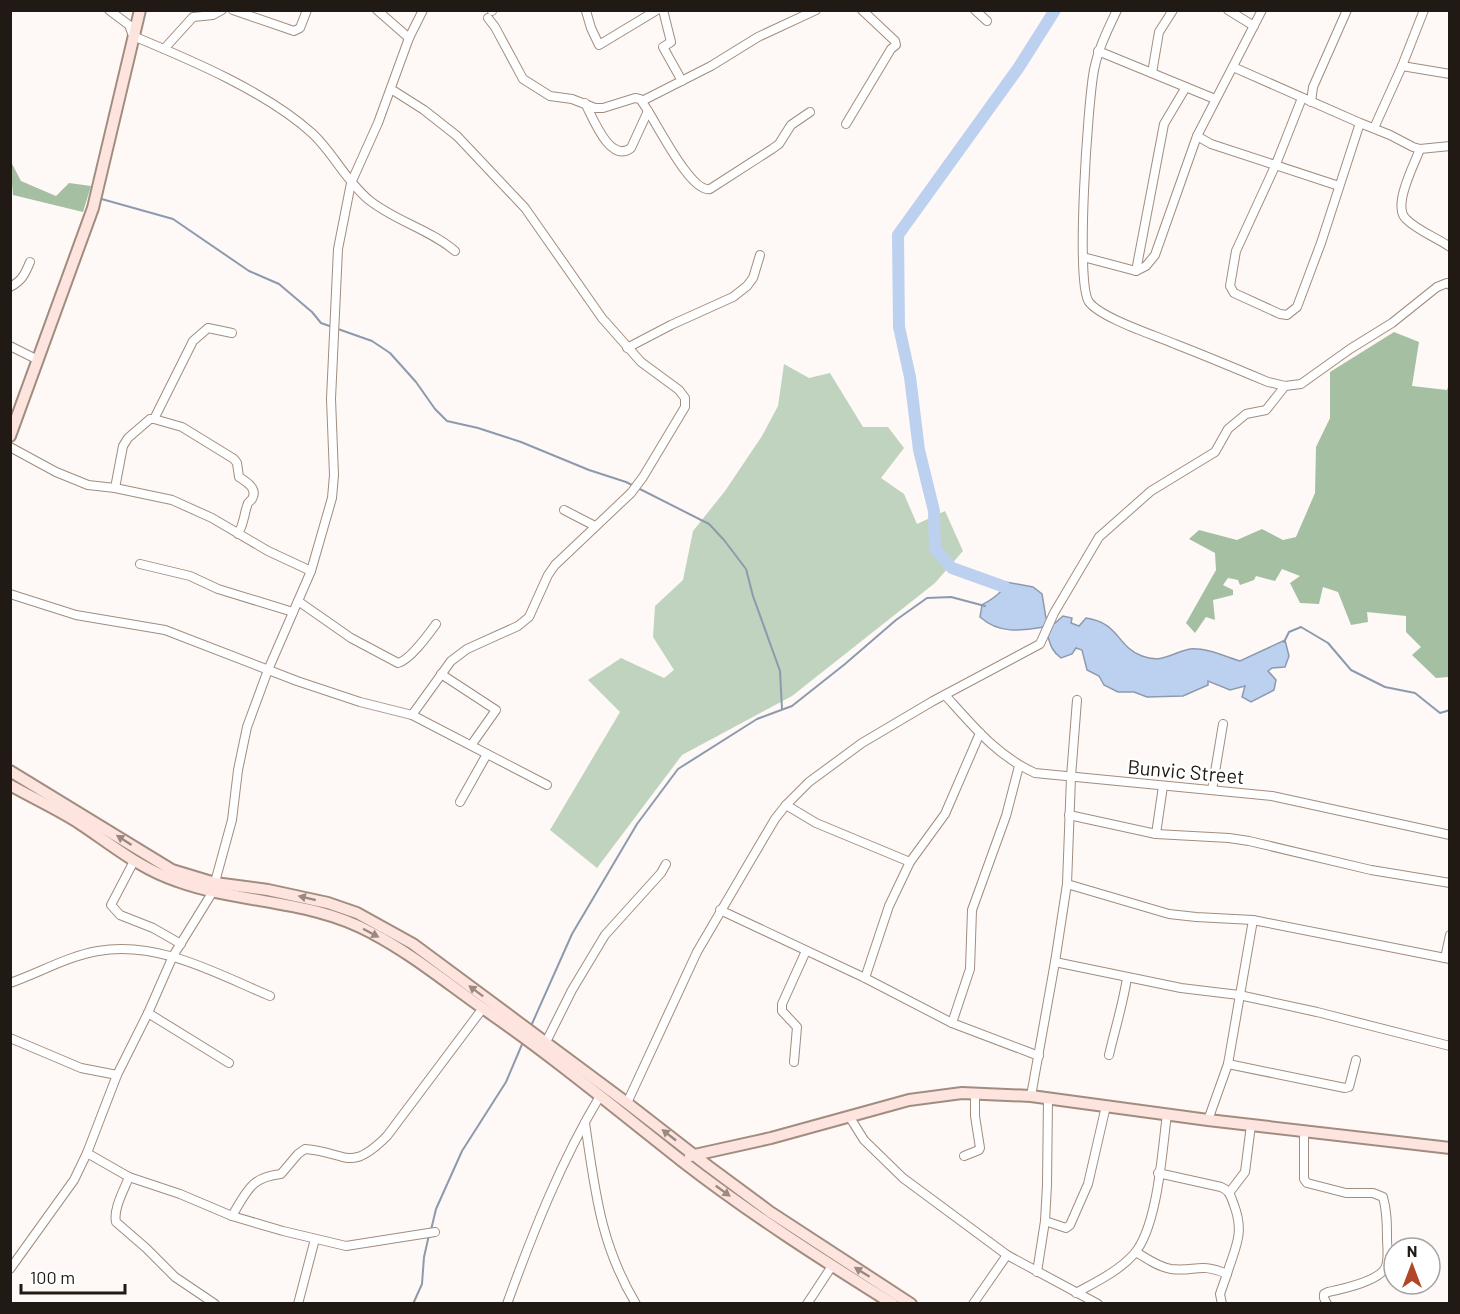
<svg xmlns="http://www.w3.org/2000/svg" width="1460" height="1314" font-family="Barlow,sans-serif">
  <rect width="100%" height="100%" fill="#fef9f6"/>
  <path fill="#c0d3be" d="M784 364 809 378 830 373 863 427H888L904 448 881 478 904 494 917 524 945 511 963 551 935 583 792 696 682 755 597 868 550 830 620 712 588 680 621 658 664 678 674 670 653 637 655 606 683 580 693 531 725 491 762 436 778 406Z"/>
  <g fill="#a5bfa2">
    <path d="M10 160 21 181 56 196 69 183 91 186 83 212 13 195Z"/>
    <path d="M1394 332 1419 342 1412 386 1447 390 1449 384V677L1436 678 1412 655 1421 647 1406 632V616L1367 612 1368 622 1351 625 1338 592 1323 587 1319 604 1300 603 1290 583 1300 576 1282 569 1275 581 1256 576 1254 580 1240 585 1238 580 1228 578 1223 585 1233 590V595L1213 600 1215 620 1206 617 1195 633 1186 623 1216 570 1215 553 1189 539 1199 530 1237 540 1262 529 1283 540 1296 537 1315 493 1316 447 1330 418V372Z"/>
  </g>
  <path fill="#bcd1f0" stroke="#8d9aae" stroke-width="1.5" d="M1006 582 1033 587 1042 594 1046 618 1055 623 1063 616 1072 618 1071 623 1079 626 1086 618C1120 623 1116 646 1142 656 1163 664 1173 652 1190 649 1204 647 1227 657 1240 661L1285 640 1289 656 1285 667 1272 668 1268 671 1276 680 1274 690 1251 702 1242 697 1245 686 1230 690 1208 681V685L1183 696 1147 697 1134 692H1118L1104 685 1099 676 1087 670 1082 650 1076 648 1072 654 1061 658C1048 648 1051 641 1044 627 1020 631 999 634 980 617L982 605C992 599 1003 593 1006 582Z"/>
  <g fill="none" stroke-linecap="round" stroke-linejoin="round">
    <g stroke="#8d9aae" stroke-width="2">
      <path d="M98 198 173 219 249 271 279 284 312 312 321 323 372 341 390 353 416 382 435 409 447 421 478 428 521 442 589 470 626 482 709 524 724 540 746 569 753 596 780 671 782 709"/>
      <path d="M1284 642 1289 632 1301 627 1328 643 1351 670 1385 687 1415 693 1440 713 1450 710"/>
      <path d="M531 1026 572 934 637 824 678 769 757 719 792 706 845 664 896 620 927 598 951 597 985 606"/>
      <path d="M431 1230 436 1209 462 1151 506 1082 523 1042"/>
      <path d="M413 1304 422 1284 424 1257 429 1235"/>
    </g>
    <path stroke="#bcd1f0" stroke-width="12" d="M1005 587 952 568 935 549 934 511 919 450 910 377 899 327 898 235 1019 67 1055 10"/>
    <defs>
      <g id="street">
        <path d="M109 10 129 25 133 36C191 60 267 92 313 134 334 154 346 181 369 200 395 221 429 229 455 251"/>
        <path d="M233 10 294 31 300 28 307 10"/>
        <path d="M377 10 409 38"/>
        <path d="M492 10V11"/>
        <path d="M663 10 671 42 663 47 682 81"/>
        <path d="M975 10 987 21"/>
        <path d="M1117 10C1108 29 1098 49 1094 70 1088 101 1075 283 1089 302 1101 318 1154 335 1175 344 1206 356 1237 369 1268 382L1285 386 1301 384 1350 349 1392 323 1437 287 1447 283 1450 285"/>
        <path d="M1228 10 1254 26"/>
        <path d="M586 11 591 28 599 45 657 10"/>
        <path d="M488 18 495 27 523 79 550 96 572 99 595 108H603L635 98 640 99C654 116 689 193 710 189L772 149 779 144 791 125 810 112"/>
        <path d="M164 49 193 17 213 15 222 10"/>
        <path d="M1098 51 1215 99"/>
        <path d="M1402 66 1450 74"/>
        <path d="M1233 67 1360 123 1390 135 1413 147 1420 149 1450 146"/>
        <path d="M1152 73 1159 32 1173 10"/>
        <path d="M1302 98 1276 164 1236 251 1230 286 1234 293 1280 314 1287 315 1297 307 1321 243 1360 123"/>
        <path d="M642 101 711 66 758 37 816 10"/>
        <path d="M1311 102 1313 87 1347 10"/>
        <path d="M585 103C593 118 610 164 631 148L648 111"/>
        <path d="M846 124 891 49 896 45 895 41 862 10"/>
        <path d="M1374 128 1402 66 1424 10"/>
        <path d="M1197 136 1211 144 1339 186"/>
        <path d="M1420 149C1414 165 1392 206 1406 219 1418 231 1436 237 1450 247"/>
        <path d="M1083 257 1136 271 1146 266 1155 255 1197 136 1262 10"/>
        <path d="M1136 271 1164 124 1186 87"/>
        <path d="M10 287C22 281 25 274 30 262"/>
        <path d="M10 346 38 360"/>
        <path d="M627 348 671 325 733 297 747 286 753 278 760 255"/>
        <path d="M154 419 182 427 234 459 237 463 239 477C247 482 258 489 252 499 249 503 248 501 247 506 243 518 245 521 238 534"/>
        <path d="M10 447 56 472 88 485 115 488 172 500 212 518 268 551 311 571"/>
        <path d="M115 488 123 446 128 438 150 419H154L193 341 208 328 232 333"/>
        <path d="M564 510 595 526"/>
        <path d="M140 564 190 576 218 589 293 612"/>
        <path d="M10 594 76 615 165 630 297 681 360 702 412 715 451 661 467 649 518 626 529 617 548 575 555 565 631 493 643 477 685 407V398L679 390 641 362 602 318 525 208 457 136 424 110 391 89"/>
        <path d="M298 601 351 638 398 663C410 660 428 635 436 624"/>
        <path d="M441 674 496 710 472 744"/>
        <path d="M945 695C972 725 997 756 1035 773L1272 796 1450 835"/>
        <path d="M412 715 547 785"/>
        <path d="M1212 790 1223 724"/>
        <path d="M460 802 487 754"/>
        <path d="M786 805 816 823 910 862"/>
        <path d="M1069 815 1156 834 1229 838 1249 841 1371 870 1450 883"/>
        <path d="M1156 834 1163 786"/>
        <path d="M134 861 111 905 120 915 153 928 181 944"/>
        <path d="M1067 884 1169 914 1196 917 1253 920 1450 959"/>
        <path d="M720 910 865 978 952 1023 1039 1056"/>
        <path d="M1445 958 1450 935"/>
        <path d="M1055 962 1181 988 1239 995 1317 1012 1450 1046"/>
        <path d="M865 978 889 906 910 862 945 814 980 733"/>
        <path d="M10 983C39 973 68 956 98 951 158 940 217 974 270 996"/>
        <path d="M148 1013 229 1063"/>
        <path d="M952 1023 970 969 972 910 1006 816 1019 766"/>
        <path d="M10 1038 81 1068 117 1075"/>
        <path d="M546 1042 572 990 605 935 661 873 666 864"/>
        <path d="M1109 1055C1115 1029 1123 1004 1127 978"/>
        <path d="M794 1062 797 1027 782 1011V1004L806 951"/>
        <path d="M1228 1064 1345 1088 1349 1087 1356 1060"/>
        <path d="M1031 1096 1055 962 1067 884 1071 777 1077 700"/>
        <path d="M627 1103 697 952 749 863 775 819 786 805 809 782 862 743 933 701 1040 644 1054 613 1099 537 1151 491 1215 452 1228 429 1246 414 1266 410 1285 386"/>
        <path d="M849 1116 864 1140 903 1178 1007 1255 1098 1304"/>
        <path d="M1208 1120 1228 1064 1253 920"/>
        <path d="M585 1123C595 1190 600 1244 636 1304"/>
        <path d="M1304 1131V1179L1307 1183 1346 1193H1373L1383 1197C1387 1211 1387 1224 1387 1238 1387 1247 1389 1257 1386 1266 1381 1281 1342 1289 1328 1292L1324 1294V1298L1327 1304"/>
        <path d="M87 1153 129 1177 180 1194 232 1216 283 1231 346 1246 435 1232"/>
        <path d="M964 1156 979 1150 980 1148 975 1116V1094"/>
        <path d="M1158 1173 1221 1187C1230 1191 1231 1197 1234 1205 1245 1234 1235 1247 1227 1274"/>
        <path d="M129 1177C124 1190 113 1209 116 1222L146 1248 175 1277 215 1304"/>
        <path d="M1229 1193 1245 1172 1251 1125"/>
        <path d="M232 1216C247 1191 251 1177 281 1174L298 1154 305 1149C347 1152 349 1174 387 1136L483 1008"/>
        <path d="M1045 1221 1066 1228 1070 1225 1088 1184 1106 1106"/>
        <path d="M1136 1252C1146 1258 1158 1267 1171 1269 1195 1272 1200 1262 1227 1274L1220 1294 1222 1304"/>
        <path d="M10 1269 74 1180 87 1153 117 1075 148 1013 173 956 212 893 232 820 238 770 247 727 268 670 311 571 332 498 334 475 331 399 338 249 351 183 378 123 409 38 423 10"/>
        <path d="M1037 1272 1045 1221 1047 1185 1048 1098"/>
        <path d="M1076 1293C1096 1282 1119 1271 1134 1254 1158 1226 1162 1151 1167 1114"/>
        <path d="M298 1304 315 1239"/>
        <path d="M507 1304C533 1232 561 1161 600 1096"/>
        <path d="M807 1304 832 1266"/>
        <path d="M973 1304 1007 1255"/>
      </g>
      <g id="secondary">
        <path d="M10 436 93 208 140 10"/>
        <path d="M10 771 172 870 215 883 268 890 328 903 357 913 413 944 627 1103 708 1166 770 1212 911 1304"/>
        <path d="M10 785C33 798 57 809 79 823 111 844 140 869 177 881 240 904 311 899 372 933 412 954 447 983 484 1009 552 1056 616 1109 682 1161 749 1213 821 1259 893 1304"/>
        <path d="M690 1156 771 1138 909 1100 962 1093 1031 1096 1208 1120 1450 1148"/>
      </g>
    </defs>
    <use href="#street" stroke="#a18d7f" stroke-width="10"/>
    <use href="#secondary" stroke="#a18d7f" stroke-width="14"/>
    <use href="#street" stroke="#fff" stroke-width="8"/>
    <use href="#secondary" stroke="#fee4de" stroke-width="10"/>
  </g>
  <defs><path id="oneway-solid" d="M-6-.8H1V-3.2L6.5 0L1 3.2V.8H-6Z" transform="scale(1.5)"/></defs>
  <g fill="#9a8983">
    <use href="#oneway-solid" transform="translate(124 840) rotate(-147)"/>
    <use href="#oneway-solid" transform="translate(307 898) rotate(-166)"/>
    <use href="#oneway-solid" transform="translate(371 933) rotate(28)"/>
    <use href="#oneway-solid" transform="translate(476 991) rotate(-143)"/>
    <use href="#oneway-solid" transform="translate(669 1135) rotate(-142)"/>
    <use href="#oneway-solid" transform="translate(723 1191) rotate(36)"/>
    <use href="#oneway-solid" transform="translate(862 1272) rotate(-148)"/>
  </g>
  <g text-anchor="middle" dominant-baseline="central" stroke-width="4.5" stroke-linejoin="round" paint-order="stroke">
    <g font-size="20" fill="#201914" stroke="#fff">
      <text transform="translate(1186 771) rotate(5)">Bunvic Street</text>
    </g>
  </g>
  <rect width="1460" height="1314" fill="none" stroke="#201914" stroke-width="24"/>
  <g transform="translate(1412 1266)"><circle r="28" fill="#ffffff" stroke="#a6a3a1" stroke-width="1.5"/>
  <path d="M0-4.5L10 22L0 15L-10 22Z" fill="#b04827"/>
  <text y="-9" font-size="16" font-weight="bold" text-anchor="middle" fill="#201914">N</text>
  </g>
  <path d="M21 1284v9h104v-9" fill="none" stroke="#201914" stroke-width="3"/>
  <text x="30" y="1284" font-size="18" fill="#201914" stroke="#ffffff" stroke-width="4.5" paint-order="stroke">100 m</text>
</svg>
